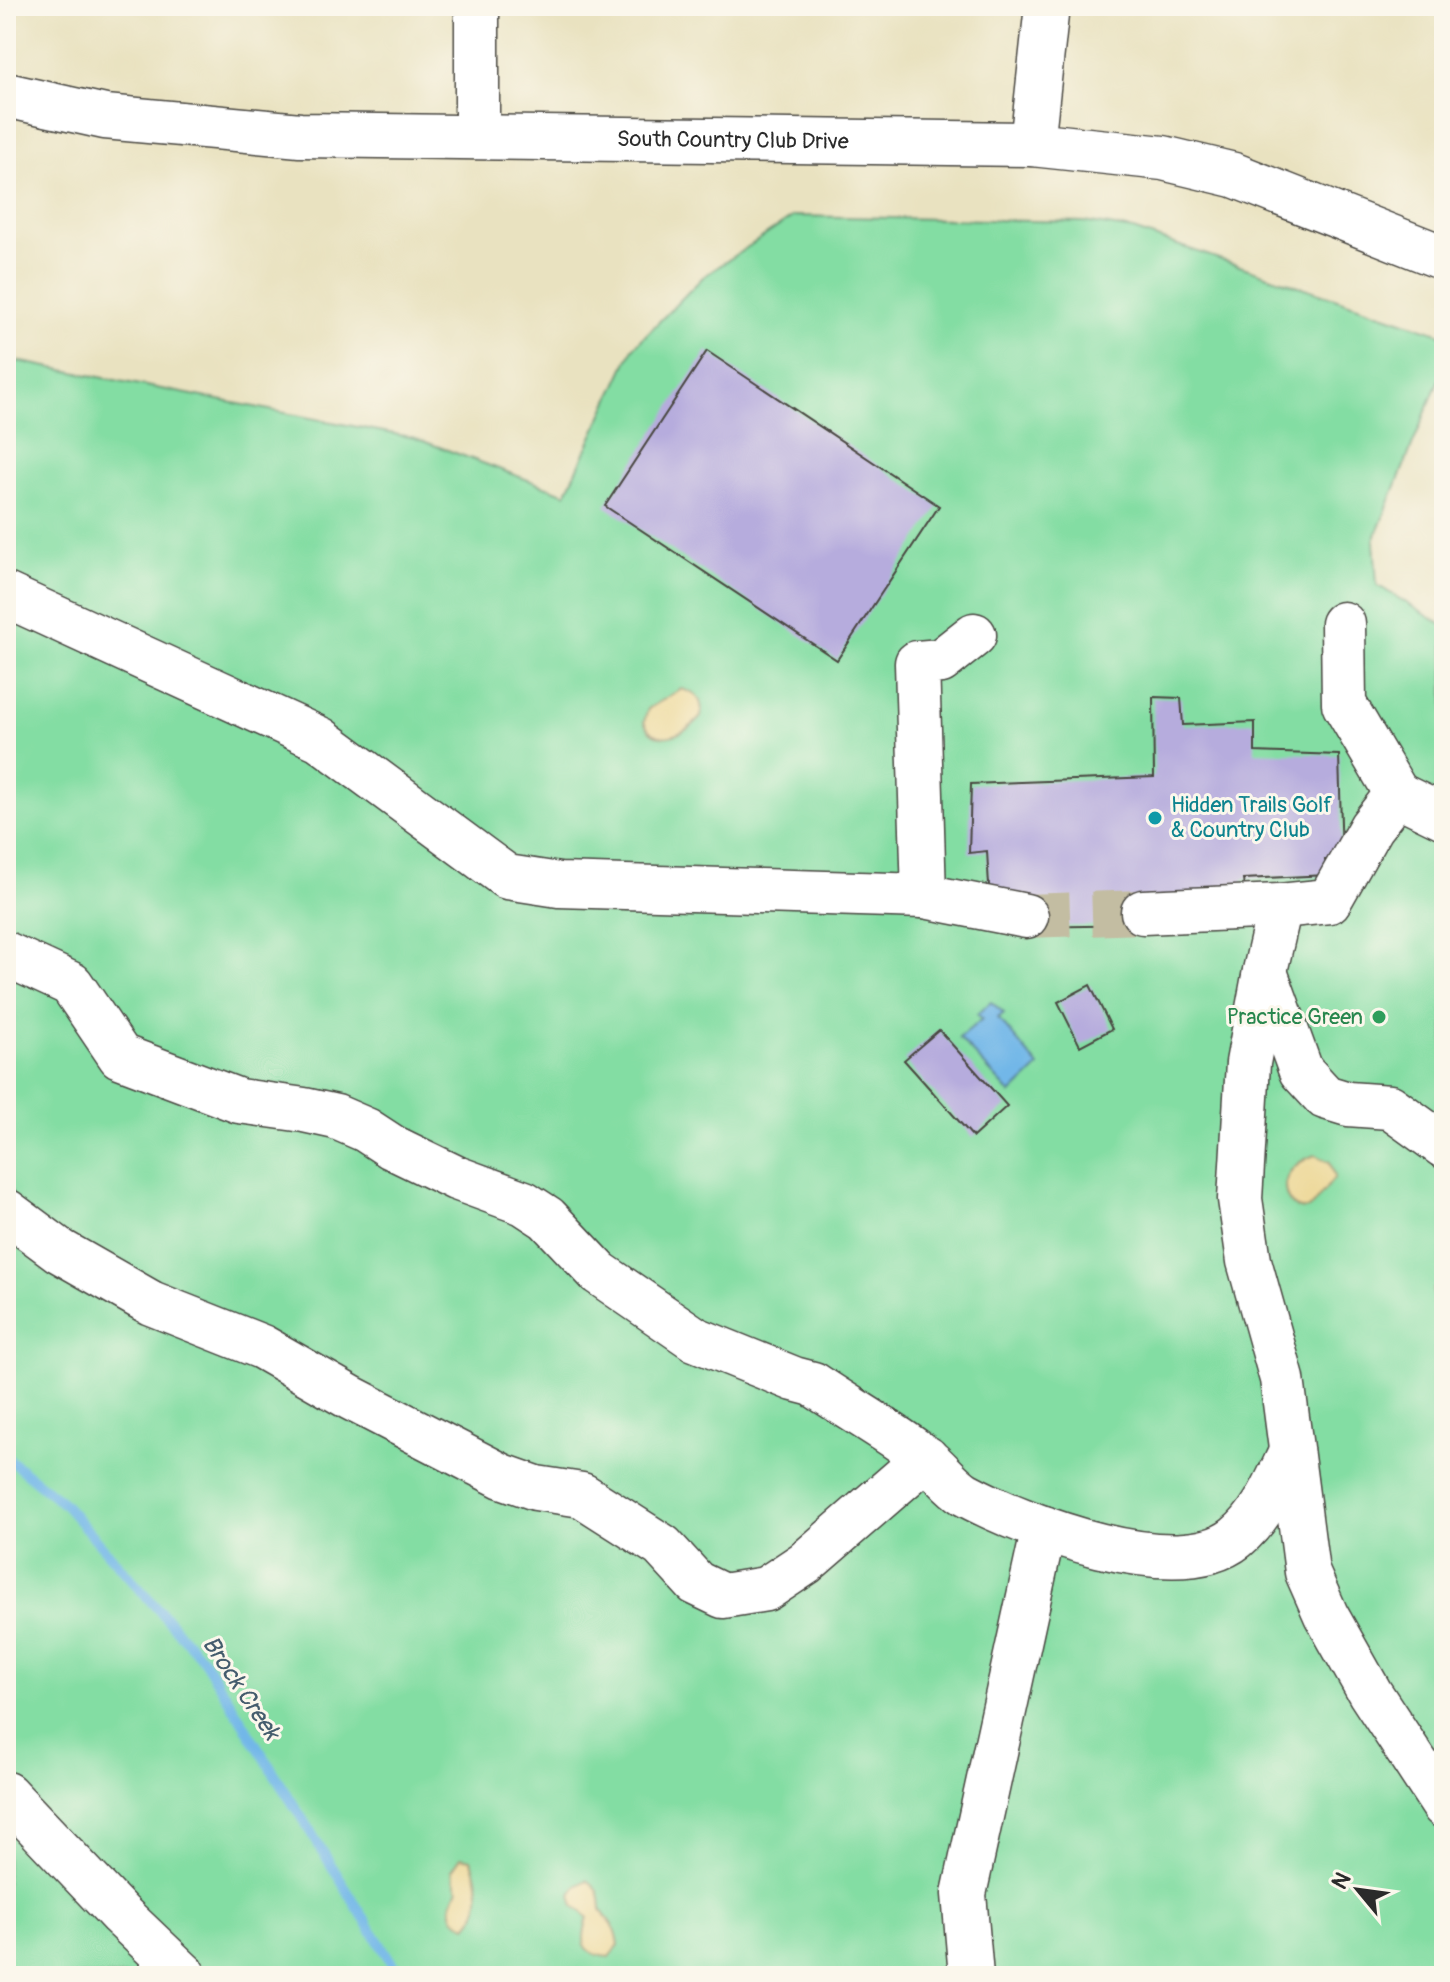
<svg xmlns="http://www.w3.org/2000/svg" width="1450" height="1982" font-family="Pangolin,sans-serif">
  <rect width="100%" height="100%" fill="#fbf7ec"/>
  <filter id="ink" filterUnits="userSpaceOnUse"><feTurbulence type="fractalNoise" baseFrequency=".0125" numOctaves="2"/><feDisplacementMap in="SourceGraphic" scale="16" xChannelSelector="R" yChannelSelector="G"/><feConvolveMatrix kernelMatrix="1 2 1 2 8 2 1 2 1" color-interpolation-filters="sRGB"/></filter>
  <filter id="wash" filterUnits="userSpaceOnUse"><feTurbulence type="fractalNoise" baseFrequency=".006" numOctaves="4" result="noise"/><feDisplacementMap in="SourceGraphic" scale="32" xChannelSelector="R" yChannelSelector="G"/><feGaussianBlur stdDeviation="1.8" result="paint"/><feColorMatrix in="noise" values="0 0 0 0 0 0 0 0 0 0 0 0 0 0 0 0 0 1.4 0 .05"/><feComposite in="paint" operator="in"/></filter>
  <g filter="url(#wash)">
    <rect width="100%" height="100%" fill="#e9e2c0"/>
    <path fill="#83dda3" stroke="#578467" stroke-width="2" d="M794 216 1084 222 1133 230 1444 335V367L1374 540 1377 585 1444 626V1976H6V359L415 438 566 494 633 348 703 277Z"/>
    <g fill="#eeda9e" stroke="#8c8264" stroke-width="2">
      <path d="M681 689C697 693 704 700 701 717 687 733 656 749 644 722L648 709Z"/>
      <path d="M1315 1155 1330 1162 1335 1177 1312 1206C1290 1222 1263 1173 1315 1155Z"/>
      <path d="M1444 1270V1307L1434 1297 1433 1291Z"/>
      <path d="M461 1857 471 1859C480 1880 485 1909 467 1926L454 1918C449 1907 452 1901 458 1890L452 1870Z"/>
      <path d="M587 1880C600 1888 600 1895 601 1909 610 1926 616 1922 619 1945L609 1957C580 1954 581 1940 588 1917L574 1906 571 1895 577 1886Z"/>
    </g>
    <path fill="#72b7e8" stroke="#4e718a" stroke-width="2" d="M991 1002 1004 1013 998 1018 1039 1067 1011 1094 959 1038 982 1019 977 1014Z"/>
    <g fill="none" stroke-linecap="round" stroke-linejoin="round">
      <path stroke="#72b7e8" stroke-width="10" d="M6 1457 64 1504 205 1662 400 1976"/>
    </g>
    <g id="blocks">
      <g fill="#b6acdd">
        <path d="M707 351 939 506 837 660 605 506Z"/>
        <path d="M1153 697 1181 698 1183 725 1255 722V752L1339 755 1342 860H1325L1327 875 1243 879 1245 898 1143 925 1027 927 990 903 987 851 969 853 971 784 1154 777Z"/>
        <path d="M1090 985 1112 1029 1080 1046 1058 1002Z"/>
        <path d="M939 1030 1007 1106 973 1137 904 1060Z"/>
      </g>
    </g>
  </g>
  <g filter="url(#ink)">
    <use href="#blocks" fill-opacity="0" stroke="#484641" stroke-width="2"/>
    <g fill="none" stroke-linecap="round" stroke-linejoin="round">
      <path stroke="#c3bda2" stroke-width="44" stroke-dasharray="44 22" stroke-linecap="butt" d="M1026 916 1143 912"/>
      <defs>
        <g id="minor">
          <path id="s1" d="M6 95 105 117 300 135 1032 144 1163 158 1234 175 1444 258"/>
          <path d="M477 135V6"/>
          <path d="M1032 144 1047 6"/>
          <path d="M6 595 320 739 507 877 559 885 924 896 1026 916"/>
          <path d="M1343 624 1344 704 1397 794"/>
          <path d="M924 896 917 663 941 661 974 635"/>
          <path d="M1280 906 1265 971 1248 1063 1240 1199 1249 1261 1282 1379 1307 1572 1326 1615 1370 1693 1444 1806"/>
          <path d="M1143 912 1280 906 1329 901 1371 827 1397 794 1444 817"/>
          <path d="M6 954 71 984 120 1056 239 1101 304 1110 336 1117 366 1130 392 1147 456 1178 524 1203 547 1218 599 1273 695 1339 794 1379 813 1384C850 1409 890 1431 925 1458 939 1468 950 1485 965 1494 1024 1526 1177 1585 1236 1538 1263 1516 1276 1483 1291 1452"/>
          <path d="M1265 972 1301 1071 1325 1097 1348 1104 1390 1107 1444 1146"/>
          <path d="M6 1211 60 1251 151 1303 262 1347 351 1398 502 1476 536 1488 582 1495 662 1546 696 1583 723 1596 766 1589 805 1563 926 1458"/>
          <path d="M6 1794 120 1914 185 1976"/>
          <path d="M971 1976 964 1894 1044 1528"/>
        </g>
      </defs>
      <use href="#minor" stroke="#484641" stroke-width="47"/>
      <path stroke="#484641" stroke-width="5" stroke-dasharray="2 6" stroke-linecap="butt" d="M6 1423 12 1417"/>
      <use href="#minor" stroke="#fff" stroke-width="44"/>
    </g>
  </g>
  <circle fill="#0f9aa8" stroke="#fbf7ec" stroke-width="3" cx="1155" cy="818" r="8"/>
  <circle fill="#2e9e5b" stroke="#fbf7ec" stroke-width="3" cx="1379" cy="1017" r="8"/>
  <g text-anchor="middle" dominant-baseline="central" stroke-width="6" stroke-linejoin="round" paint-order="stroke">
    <g font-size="22" fill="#2b2b2b" stroke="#fbf7ec">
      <text stroke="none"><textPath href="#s1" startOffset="730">South Country Club Drive</textPath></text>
    </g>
    <g font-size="22" fill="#0d838f" stroke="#fbf7ec" text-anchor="start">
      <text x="1171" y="805">Hidden Trails Golf<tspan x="1171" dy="25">&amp; Country Club</tspan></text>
    </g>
    <g font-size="22" fill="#27864d" stroke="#fbf7ec" text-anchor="end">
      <text x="1363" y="1017">Practice Green</text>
    </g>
    <g font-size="24" font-style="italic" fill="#445c6d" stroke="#fbf7ec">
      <text transform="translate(241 1688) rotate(56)">Brock Creek</text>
    </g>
  </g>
  <rect width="1450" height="1982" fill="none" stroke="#fbf7ec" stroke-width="32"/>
  <g transform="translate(1358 1890) rotate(299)" stroke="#fbf7ec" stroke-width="6" paint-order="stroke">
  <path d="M0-6L14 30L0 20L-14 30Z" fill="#2b2b2b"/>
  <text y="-12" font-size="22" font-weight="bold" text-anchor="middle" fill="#2b2b2b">N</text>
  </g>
</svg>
